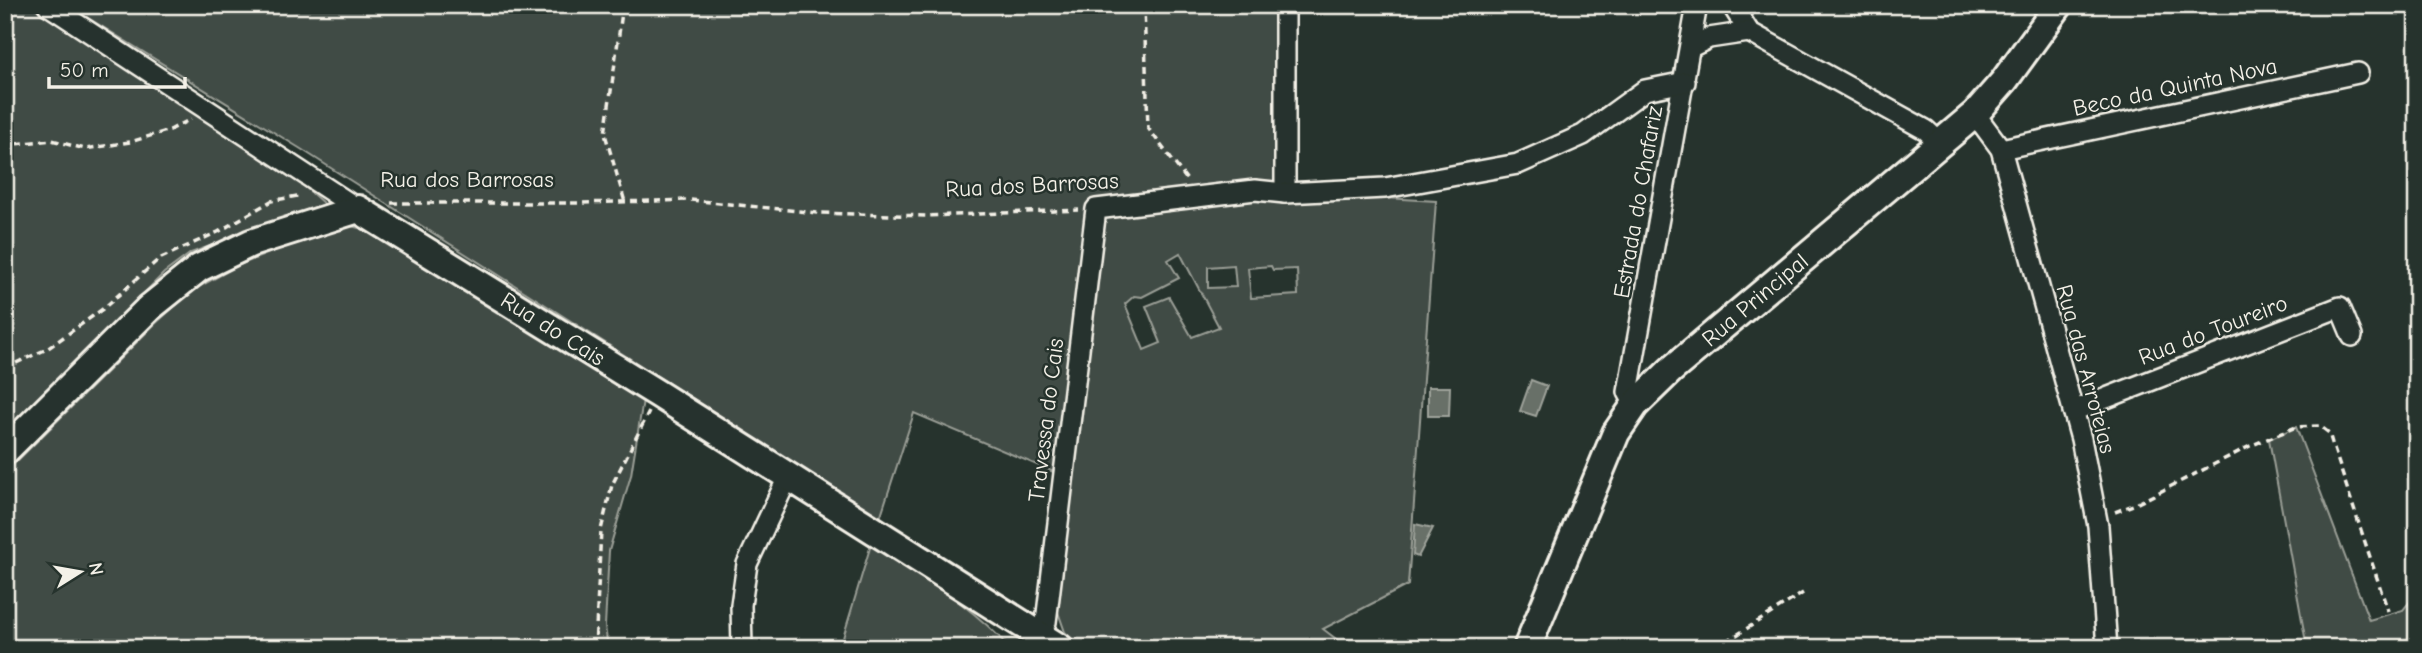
<svg xmlns="http://www.w3.org/2000/svg" width="2422" height="653" font-family="'Comic Neue',sans-serif">
  <rect width="100%" height="100%" fill="#26332d"/>
  <filter id="ink" filterUnits="userSpaceOnUse"><feTurbulence type="fractalNoise" baseFrequency=".0143" numOctaves="2"/><feDisplacementMap in="SourceGraphic" scale="14" xChannelSelector="R" yChannelSelector="G"/><feConvolveMatrix kernelMatrix="1 2 1 2 8 2 1 2 1" color-interpolation-filters="sRGB"/></filter>
  <g filter="url(#ink)">
    <g fill="#414b45" stroke="#9a9e96" stroke-width="2" fill-rule="evenodd">
      <path d="M5 5H30L284 168 324 204 191 253 164 273 5 433Z"/>
      <path d="M67 5H1285V192L1436 201 1408 585 1323 629 1348 648H1081L1065 632 1057 609 1063 476 914 413 880 518 301 149ZM1180 253 1219 327 1192 337 1169 297 1146 306 1161 343 1144 350 1125 304 1134 296 1142 297 1179 278 1168 260ZM1234 265 1236 287 1208 288V267ZM1271 266 1273 270 1297 269 1298 295 1251 298 1248 268Z"/>
      <path d="M351 226 371 231 643 400 631 475 609 551 605 626 608 648H5V473L154 325 193 290 237 266 326 230Z"/>
      <path d="M2296 427 2369 620 2403 610 2412 599 2417 612V648H2307L2269 439Z"/>
      <path d="M872 541C920 575 971 605 1010 648H840Z"/>
    </g>
    <g fill="#676f68" stroke="#9fa39b" stroke-width="2">
      <path d="M1531 380 1547 386 1536 416 1520 411Z"/>
      <path d="M1428 387H1450L1449 416H1428Z"/>
      <path d="M1415 524 1433 528 1418 557 1413 555Z"/>
    </g>
    <g fill="none" stroke-linecap="round" stroke-linejoin="round">
      <defs>
        <g id="street">
          <path d="M48 5 358 209"/>
          <path d="M1285 5V193"/>
          <path d="M1732 5 1749 32 1926 130 1941 144"/>
          <path d="M1691 47 1709 38 1749 32"/>
          <path d="M1975 114 2001 149 2081 439 2098 526 2107 648"/>
          <path d="M2001 149 2358 73"/>
          <path d="M1635 405 1628 392 1697 5"/>
          <path d="M2073 411 2340 307 2352 336"/>
          <path d="M1039 635 1046 622 1096 209 1255 190 1285 193 1385 188 1518 164 1583 135 1645 90 1685 82"/>
          <path d="M742 648 741 605 747 564 788 477"/>
        </g>
        <g id="secondary">
          <path d="M5 451 149 308 199 268 251 243 358 209 658 394 1060 648"/>
          <path d="M1527 648 1616 433 1635 405 1671 370 1975 114 2004 81 2059 5"/>
        </g>
      </defs>
      <use href="#street" stroke="#f4f1e8" stroke-width="24"/>
      <use href="#secondary" stroke="#f4f1e8" stroke-width="32"/>
      <g stroke="#f4f1e8" stroke-width="3.5" stroke-dasharray="7 5" stroke-linecap="butt">
        <path d="M623 5 605 134 625 202"/>
        <path d="M1144 5 1148 128 1187 180"/>
        <path d="M5 145 52 140 85 149 130 142 170 130 191 119"/>
        <path d="M391 203H580L690 200 818 213 927 216 1079 210"/>
        <path d="M5 368 47 349 104 308 159 259 218 232 271 201 302 195"/>
        <path d="M2115 512 2136 504 2250 446 2296 427 2320 426 2329 433 2332 443 2388 611"/>
        <path d="M595 648 601 530 612 485 649 412"/>
        <path d="M1716 648 1803 593"/>
      </g>
      <use href="#street" stroke="#26332d" stroke-width="19"/>
      <use href="#secondary" stroke="#26332d" stroke-width="26"/>
    </g>
  </g>
  <g text-anchor="middle" dominant-baseline="central" stroke-width="5" stroke-linejoin="round" paint-order="stroke">
    <g font-size="23" fill="#f4f1e8" stroke="#26332d">
      <text transform="translate(2175 87) rotate(-12)">Beco da Quinta Nova</text>
      <text x="467" y="179">Rua dos Barrosas</text>
      <text transform="translate(1032 185) rotate(-3)">Rua dos Barrosas</text>
      <text transform="translate(1638 202) rotate(-80)">Estrada do Chafariz</text>
      <text transform="translate(1755 300) rotate(-40)">Rua Principal</text>
      <text transform="translate(553 329) rotate(32)">Rua do Cais</text>
      <text transform="translate(2213 330) rotate(-21)">Rua do Toureiro</text>
      <text transform="translate(2086 369) rotate(75)">Rua das Arroteias</text>
      <text transform="translate(1046 420) rotate(-83)">Travessa do Cais</text>
    </g>
  </g>
  <rect width="2422" height="653" fill="none" stroke="#26332d" stroke-width="28"/>
  <rect x="14" y="14" width="2394" height="625" fill="none" stroke="#f4f1e8" stroke-width="2.5" filter="url(#ink)"/>
  <g transform="translate(80 572) rotate(79)" stroke="#26332d" stroke-width="5" paint-order="stroke">
  <path d="M0-5L12 26L0 18L-12 26Z" fill="#f4f1e8"/>
  <text y="-10" font-size="19" font-weight="bold" text-anchor="middle" fill="#f4f1e8">N</text>
  </g>
  <path d="M49 77v10h136v-10" fill="none" stroke="#f4f1e8" stroke-width="3.5"/>
  <text x="60" y="77" font-size="21" fill="#f4f1e8" stroke="#26332d" stroke-width="5" paint-order="stroke">50 m</text>
</svg>
